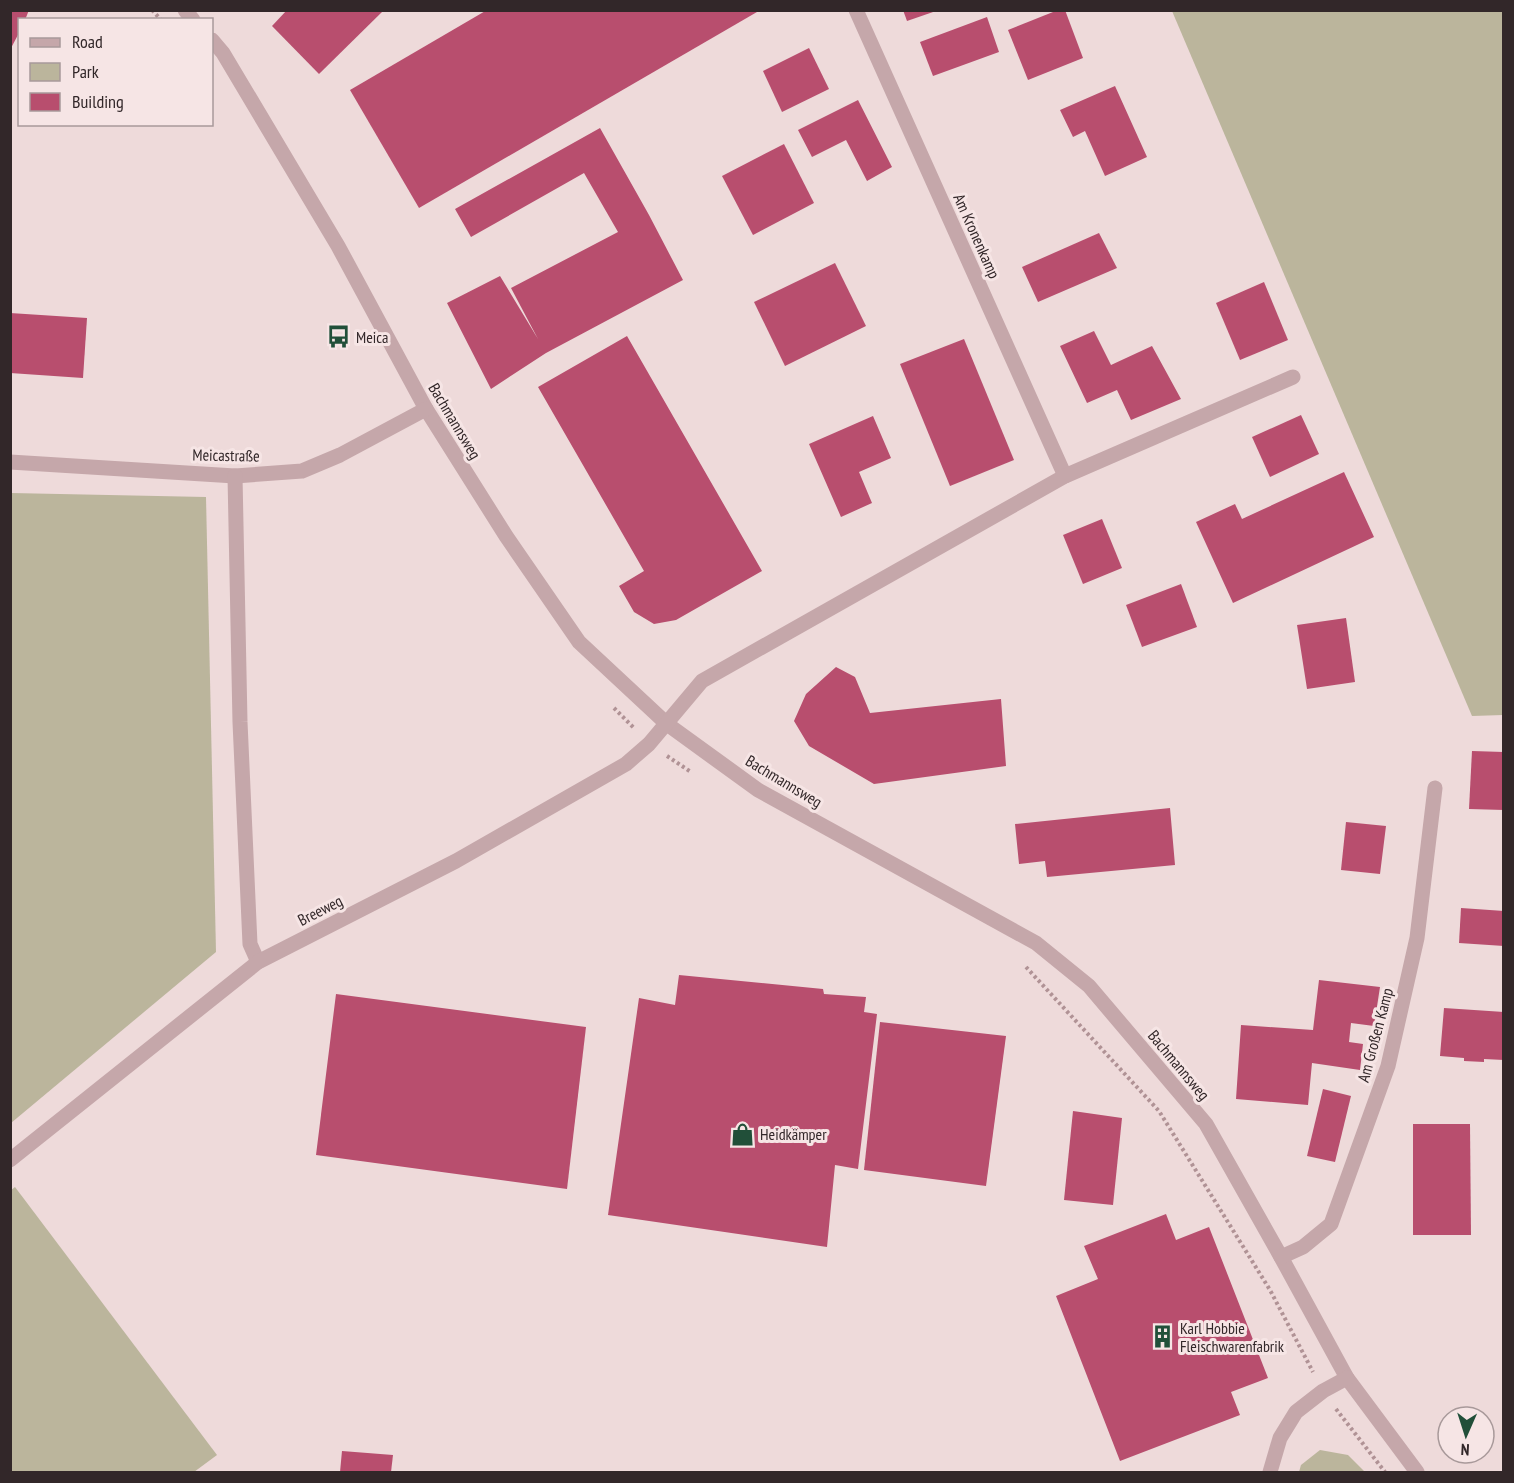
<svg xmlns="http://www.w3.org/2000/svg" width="1514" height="1483" font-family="'PT Sans Narrow',sans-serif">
  <rect width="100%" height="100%" fill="#eedada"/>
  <g fill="#bbb59c">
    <path d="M1172 11H1503V715L1472 716Z"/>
    <path d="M11 493 206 497 216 952 11 1123Z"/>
    <path d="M15 1187 217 1455 194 1472H11L10 1191Z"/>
    <path d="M1320 1450 1348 1455 1365 1472H1299L1301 1465Z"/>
  </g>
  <g fill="#b84e6e">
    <path d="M10 10H29L25 20H20V31L10 50Z"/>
    <path d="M287 10H384L319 74 272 26Z"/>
    <path d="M487 10H757V12L419 208 350 90Z"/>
    <path d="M903 10H936V11L907 21Z"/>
    <path d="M1058 10H1065L1083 58 1028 80 1008 30Z"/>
    <path d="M987 17 999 52 933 76 920 42Z"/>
    <path d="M809 48 829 89 782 112 763 71Z"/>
    <path d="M1115 86 1147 157 1105 176 1085 131 1073 137 1060 110Z"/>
    <path d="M858 100 892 167 867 181 846 140 812 157 798 130Z"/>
    <path d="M600 128 649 215 683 280 546 353 491 389 447 303 500 276 538 339 511 288 618 232 584 173 471 237 455 209Z"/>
    <path d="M784 144 814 203 753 235 722 176Z"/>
    <path d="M1099 233 1117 268 1038 302 1022 267Z"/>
    <path d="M835 263 866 326 785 366 754 302Z"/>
    <path d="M1264 282 1288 340 1240 360 1216 303Z"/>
    <path d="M10 313 87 318 83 378 10 373Z"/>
    <path d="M1094 331 1111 365 1152 346 1181 399 1131 420 1117 390 1087 403 1060 346Z"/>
    <path d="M627 336 762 571 676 620 654 624 634 612 619 586 644 571 538 387Z"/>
    <path d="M964 339 1014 460 950 486 900 364Z"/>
    <path d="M1301 415 1319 454 1270 477 1252 437Z"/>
    <path d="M873 416 891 458 859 472 872 503 841 517 809 444Z"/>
    <path d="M1344 472 1374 537 1233 603 1196 522 1235 504 1242 519Z"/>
    <path d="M1102 519 1122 568 1083 584 1063 535Z"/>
    <path d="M1181 584 1197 627 1142 647 1126 605Z"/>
    <path d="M1346 618 1355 682 1307 689 1297 625Z"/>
    <path d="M836 667 855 677 870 713 1001 699 1006 766 874 784 809 746 794 721 806 694Z"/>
    <path d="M1472 751 1504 752V810L1469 809Z"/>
    <path d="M1170 808 1175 865 1047 877 1045 861 1019 864 1015 824Z"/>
    <path d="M1346 822 1386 826 1380 874 1341 870Z"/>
    <path d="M1461 908 1504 911V946L1459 943Z"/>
    <path d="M679 975 823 989 824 994 866 997 864 1012 877 1014 858 1169 835 1165 827 1247 608 1215 639 998 675 1005Z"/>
    <path d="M1319 980 1380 987 1374 1026 1351 1023 1349 1042 1363 1044 1360 1070 1312 1063 1308 1105 1236 1099 1241 1025 1313 1030Z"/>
    <path d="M336 994 586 1027 567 1189 316 1155Z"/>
    <path d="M1444 1008 1504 1012V1060L1484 1059V1062L1464 1061V1058L1440 1056Z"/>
    <path d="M880 1022 1006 1036 986 1186 864 1170Z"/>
    <path d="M1323 1089 1351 1096 1335 1162 1307 1156Z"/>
    <path d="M1073 1111 1122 1118 1113 1205 1064 1200Z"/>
    <path d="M1413 1124H1470L1471 1235H1413Z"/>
    <path d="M1166 1214 1176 1240 1209 1227 1268 1378 1231 1392 1240 1415 1120 1461 1056 1296 1098 1279 1084 1246Z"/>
    <path d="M342 1451 393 1455 391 1472H340Z"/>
  </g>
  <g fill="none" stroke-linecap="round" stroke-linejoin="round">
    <g stroke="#b09295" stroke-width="4" stroke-dasharray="3 3" stroke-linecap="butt">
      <path d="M152 10 161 20"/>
      <path d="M614 708 634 728"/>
      <path d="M667 756 691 772"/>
      <path d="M1026 967 1159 1111 1270 1290 1313 1372"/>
      <path d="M1336 1409 1385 1472"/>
    </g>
    <g stroke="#c5a7aa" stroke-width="15">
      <path d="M185 10 193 20"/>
      <path d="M856 10 1065 476"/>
      <path d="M212 40 223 53 338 246 426 409 506 536 579 642 667 724 758 790 1036 943 1089 986 1206 1124 1281 1257 1347 1378 1417 1472"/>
      <path d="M10 462 235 476 302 471 340 455 426 409"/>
      <path d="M235 476 240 722 250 944 258 962"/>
      <path d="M10 1160 258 962 456 861 626 764 649 744 702 681 1065 476 1293 377"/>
      <path d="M1281 1257 1303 1247 1331 1224 1388 1066 1417 938 1435 788"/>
      <path d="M1270 1472 1280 1438 1296 1412 1323 1391 1347 1378"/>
    </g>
  </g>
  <defs>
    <symbol id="bus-bare" viewBox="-9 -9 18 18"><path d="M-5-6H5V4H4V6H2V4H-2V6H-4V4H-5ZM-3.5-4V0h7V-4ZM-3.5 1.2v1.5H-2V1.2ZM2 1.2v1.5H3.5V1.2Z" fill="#214f39" stroke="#f6e5e5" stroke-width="2.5" paint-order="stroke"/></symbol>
    <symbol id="shop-bare" viewBox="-9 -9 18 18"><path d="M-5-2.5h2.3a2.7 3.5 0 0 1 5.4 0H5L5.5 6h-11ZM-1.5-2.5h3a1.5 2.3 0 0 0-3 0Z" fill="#214f39" stroke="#f6e5e5" stroke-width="2.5" paint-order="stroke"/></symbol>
    <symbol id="building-bare" viewBox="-9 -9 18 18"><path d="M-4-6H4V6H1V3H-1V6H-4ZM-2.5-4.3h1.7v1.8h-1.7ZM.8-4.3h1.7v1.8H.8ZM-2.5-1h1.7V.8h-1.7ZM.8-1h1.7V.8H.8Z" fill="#214f39" stroke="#f6e5e5" stroke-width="2.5" paint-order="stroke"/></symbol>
  </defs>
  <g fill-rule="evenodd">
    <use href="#bus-bare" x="322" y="320" width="33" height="33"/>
    <use href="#shop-bare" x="726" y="1118" width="33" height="33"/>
    <use href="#building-bare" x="1146" y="1320" width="33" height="33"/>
  </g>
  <g text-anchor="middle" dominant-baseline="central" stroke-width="6" stroke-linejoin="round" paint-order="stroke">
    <g font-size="16" fill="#322729" stroke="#f6e5e5">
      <text transform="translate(977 236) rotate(66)">Am Kronenkamp</text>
      <text transform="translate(455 421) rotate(59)">Bachmannsweg</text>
      <text transform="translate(226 455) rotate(1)">Meicastraße</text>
      <text transform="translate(784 781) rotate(31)">Bachmannsweg</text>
      <text transform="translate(320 910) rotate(-27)">Breeweg</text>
      <text transform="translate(1375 1035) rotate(-75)">Am Großen Kamp</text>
      <text transform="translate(1179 1065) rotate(50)">Bachmannsweg</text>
    </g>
    <g font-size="16" fill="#322729" stroke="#f6e5e5" text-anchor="start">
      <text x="356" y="337">Meica</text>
      <text x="760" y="1134">Heidkämper</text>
      <text x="1180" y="1328">Karl Hobbie<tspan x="1180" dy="18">Fleischwarenfabrik</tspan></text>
    </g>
  </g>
  <rect width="1514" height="1483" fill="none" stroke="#322729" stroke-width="24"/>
  <rect x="18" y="18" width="195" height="108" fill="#f6e5e5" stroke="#a8999a" stroke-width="1.5"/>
  <rect x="30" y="38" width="30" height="9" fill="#c5a7aa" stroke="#a8999a" stroke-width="1.5"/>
  <text x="72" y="48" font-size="18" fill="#322729">Road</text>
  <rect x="30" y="63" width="30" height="18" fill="#bbb59c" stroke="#a8999a" stroke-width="1.5"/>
  <text x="72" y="78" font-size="18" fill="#322729">Park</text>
  <rect x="30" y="93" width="30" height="18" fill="#b84e6e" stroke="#a8999a" stroke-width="1.5"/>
  <text x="72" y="108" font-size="18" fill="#322729">Building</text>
  <g transform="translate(1466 1435) rotate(183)"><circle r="28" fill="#f6e5e5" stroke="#a8999a" stroke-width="1.5"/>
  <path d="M0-4.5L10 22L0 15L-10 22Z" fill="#214f39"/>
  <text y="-9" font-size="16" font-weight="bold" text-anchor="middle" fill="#322729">N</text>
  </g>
</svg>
